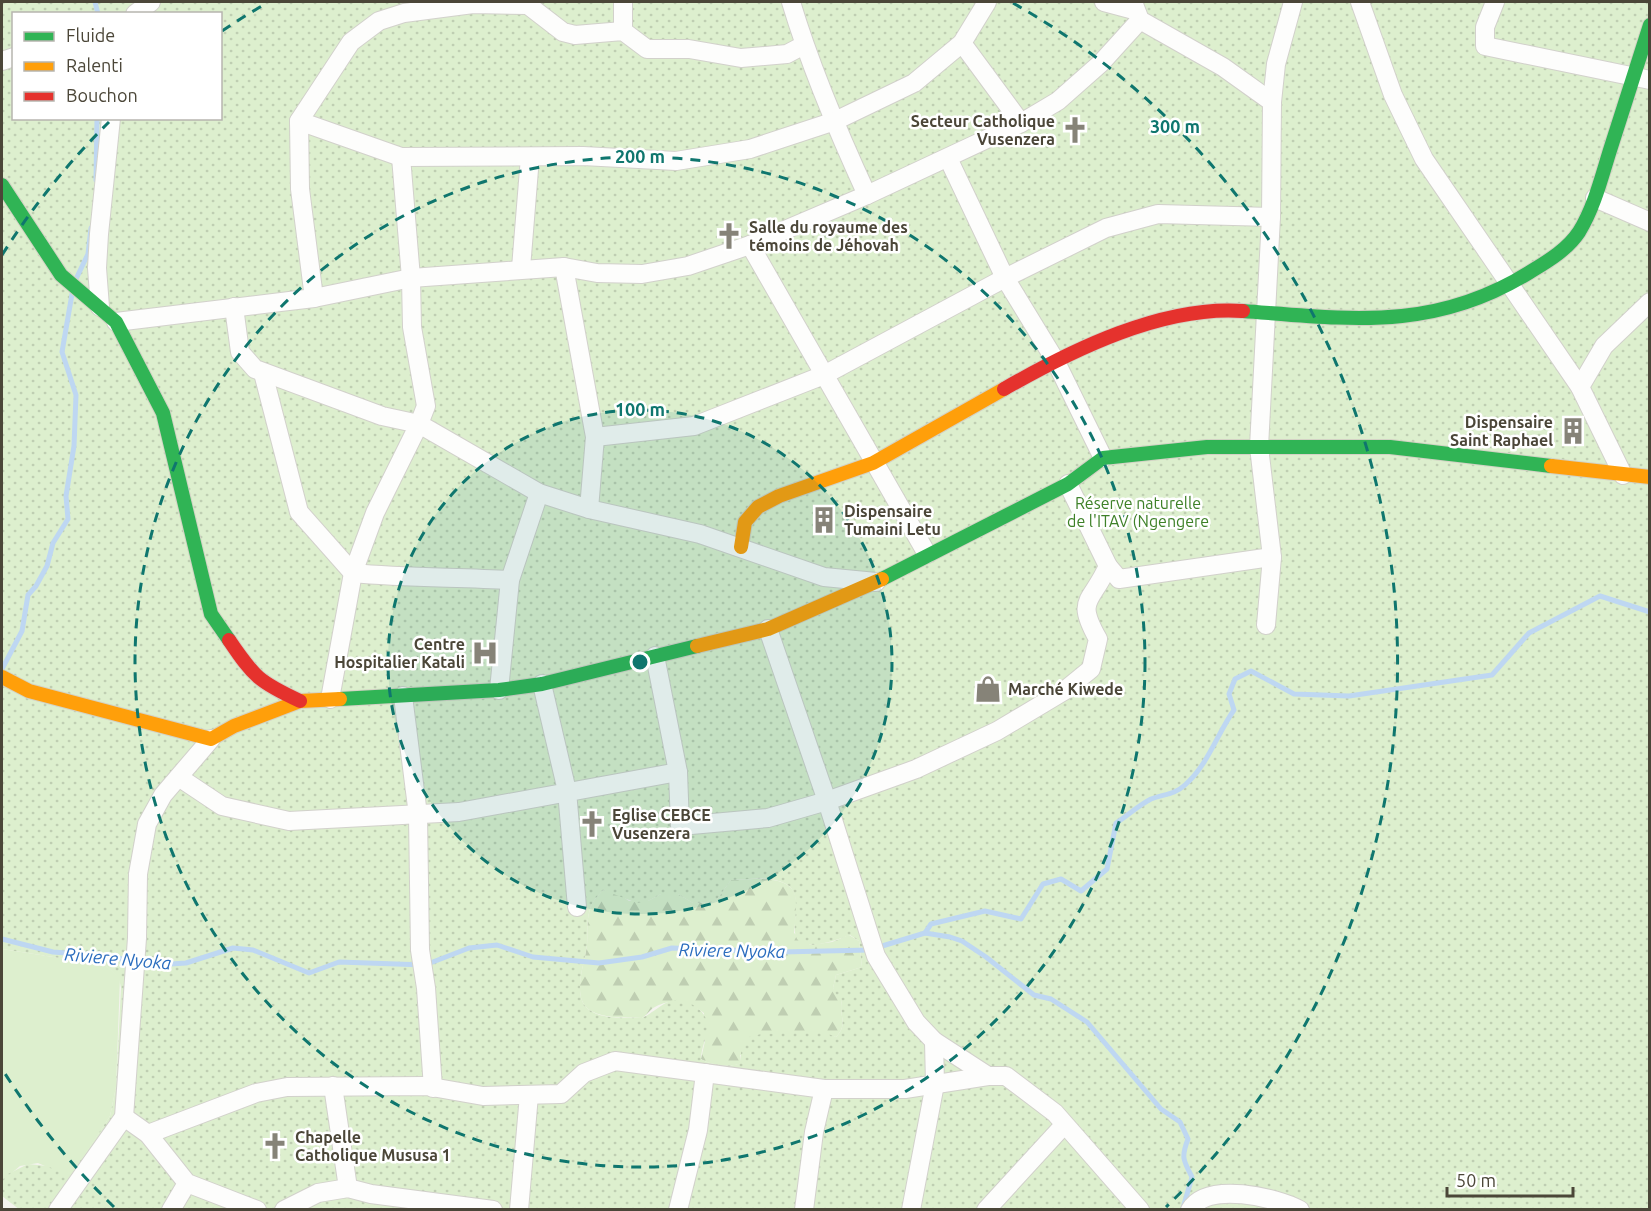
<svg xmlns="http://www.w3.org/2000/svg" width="1651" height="1211" font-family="Ubuntu,sans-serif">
  <defs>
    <pattern id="forest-firs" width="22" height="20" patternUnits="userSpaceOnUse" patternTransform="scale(1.5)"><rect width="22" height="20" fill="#ddefce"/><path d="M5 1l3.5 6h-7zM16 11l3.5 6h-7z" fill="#bfceb2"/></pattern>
    <pattern id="park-dots" width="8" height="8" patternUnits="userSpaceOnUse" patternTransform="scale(1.5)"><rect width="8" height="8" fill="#ddefce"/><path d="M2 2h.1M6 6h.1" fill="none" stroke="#bfceb2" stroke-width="1.8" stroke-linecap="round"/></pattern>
  </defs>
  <rect width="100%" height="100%" fill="#f4f3ee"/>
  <path fill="#ddefce" d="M2 949 105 965 120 978 116 1087 110 1116 70 1177 38 1163 20 1166 2 1181Z"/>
  <path fill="url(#forest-firs)" d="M731 880C749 880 794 872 796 900 797 910 795 922 794 933L810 945 832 942 849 935 859 941 862 967 836 975 833 988 842 1000C838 1015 849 1024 836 1037 803 1024 771 1043 740 1055L741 1063C731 1068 710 1065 701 1059L705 1041 704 1013C689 1002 671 997 653 1008 649 1011 647 1015 642 1018 626 1017 605 1019 591 1011 570 999 585 963 587 945 588 933 586 921 590 909 592 901 598 896 603 890L619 894 629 901H648L661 894H678L693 903 715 902Z"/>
  <path fill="url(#park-dots)" fill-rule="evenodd" d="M2 2H1649V1209L20 1210 2 1196V1181L6 1175 28 1164 47 1166 70 1176 110 1116 116 1087 121 988 119 978 105 965 2 949ZM14 14H220V118H14ZM731 880C747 880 771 875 786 884 817 901 757 970 850 935L859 941 862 967 836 975 833 988 838 999 842 1000C838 1015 849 1024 836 1037L821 1031 761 1034 746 1038 742 1044 740 1063C731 1068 710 1065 701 1059 701 1048 707 1038 707 1027 707 1017 703 1012 696 1007 672 989 661 1009 642 1018 626 1017 605 1020 591 1011 570 999 585 963 587 945 588 933 586 921 590 909 592 901 598 896 603 890L637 903 648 901 661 894H678L693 903 715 902Z"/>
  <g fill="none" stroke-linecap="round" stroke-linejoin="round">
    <g stroke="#bed7f2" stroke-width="5">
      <path d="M95 2 98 14"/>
      <path d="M96 180 97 118"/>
      <path d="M76 279 88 254 91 228"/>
      <path d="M2 669 22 631 28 595 36 586 47 566 53 543 68 519 66 496 74 446 76 395 62 352 72 294"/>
      <path d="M925 933 931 924 985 911 1021 919 1043 884 1061 879 1081 891 1107 869 1116 823C1127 816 1139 805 1151 799 1164 794 1174 795 1185 785 1208 765 1217 734 1234 710L1229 694 1235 679 1251 671 1294 694 1349 696 1492 675 1529 633 1600 596 1650 612"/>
      <path d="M2 939 53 952 106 956 156 965 186 963 233 948 253 950 309 973 339 962 425 965 469 948 497 945 533 957 599 963 642 957 672 948 781 952 869 950 925 933 950 937 962 941 986 957 1034 995 1051 999 1087 1022 1161 1109 1180 1122 1188 1139C1181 1157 1183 1160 1192 1177L1183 1208"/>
    </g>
    <defs>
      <g id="street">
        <path d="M791 2C811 69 838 132 867 195"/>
        <path d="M1104 2 1134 10"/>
        <path d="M1133 2 1140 20 1223 67 1272 102"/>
        <path d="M1360 2 1393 95 1424 159 1580 387 1623 475"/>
        <path d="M1495 2 1485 27V46L1650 80"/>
        <path d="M135 14 151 2"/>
        <path d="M623 31V2"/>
        <path d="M962 43 1021 123"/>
        <path d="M2 61 14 57"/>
        <path d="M299 121 401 157 583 156 676 161 750 149 835 121 914 83 962 43 987 2"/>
        <path d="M401 157 411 278 412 327 426 406 419 424 539 493 589 509 700 534 824 577 876 582"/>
        <path d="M948 158 1005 278 1055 360 1103 458"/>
        <path d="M1595 198 1650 222"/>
        <path d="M750 245 927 554"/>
        <path d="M564 267 595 437 589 509"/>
        <path d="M521 268 530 157"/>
        <path d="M314 298 300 189 299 121 351 42 379 21 404 13 473 4 528 5 563 32 575 35 623 31 647 49H689L741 58 787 54 804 45"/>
        <path d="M100 307 97 268 99 234 111 118"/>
        <path d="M234 307 240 352 255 369 382 416 419 424 375 513 353 573 330 699"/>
        <path d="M116 322 314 298 411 278 564 267 597 273 642 274 688 266 750 245 867 195 1021 123 1058 101 1101 63 1140 20"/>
        <path d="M263 373 299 512 353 573C405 578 458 577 510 580"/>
        <path d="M1580 387 1604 346 1650 302"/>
        <path d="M595 437 694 426 824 375 1005 278 1106 228 1158 214 1271 217"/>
        <path d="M1108 566 1119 579 1272 557"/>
        <path d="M1266 625 1272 557 1259 447 1271 217 1272 102 1276 64 1293 2"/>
        <path d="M768 629 827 801 876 956 916 1022 934 1041 988 1076H1006L1055 1113 1140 1210"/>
        <path d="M655 656 678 772 680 826 768 818 827 801 916 769 997 731 1064 691 1091 669 1098 639C1075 598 1091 604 1108 566L1068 484"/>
        <path d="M542 684 567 791 577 907"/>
        <path d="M499 690 510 580 539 493"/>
        <path d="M403 696 418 815 420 950 426 988 433 1088"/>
        <path d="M180 778 222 806 289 821 459 812 678 772"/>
        <path d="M333 1086 348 1188"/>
        <path d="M124 1117 148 1134 187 1183 257 1210"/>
        <path d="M148 1134 256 1093 287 1087 426 1086 483 1096 561 1094 584 1073 615 1061 824 1089H905L988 1076"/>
        <path d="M58 1210 124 1117 137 938 138 874 147 824 163 795 211 739"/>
        <path d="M171 1210 187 1183"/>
        <path d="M284 1210 318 1193 348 1188 371 1194 493 1210"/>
        <path d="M519 1210 529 1095"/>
        <path d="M678 1210 698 1130 705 1073"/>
        <path d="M804 1210 814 1132 824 1089"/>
        <path d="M911 1210 935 1084 934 1041"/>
        <path d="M986 1210 1064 1125"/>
        <path d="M1190 1210C1207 1181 1276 1197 1300 1210"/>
      </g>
      <g id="fast">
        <path d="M2 185 61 275 116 322 163 413 211 614 229 640"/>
        <path d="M1243 311C1349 319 1434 332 1530 272 1548 261 1567 250 1579 232 1595 206 1602 175 1611 147 1624 106 1637 66 1650 25"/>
        <path d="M882 579 1068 484 1103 458 1207 447H1390L1551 466"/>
        <path d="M340 699 499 690 542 684 697 646"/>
      </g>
      <g id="slow">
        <path d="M1551 466 1650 477"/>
        <path d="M741 547 745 522 758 507 779 496 873 463 1004 389"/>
        <path d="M697 646 768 629 882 579"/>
        <path d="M2 677 29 691 211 739 234 726 300 701 340 699"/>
      </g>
      <g id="jam">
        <path d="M1004 389C1072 350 1163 305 1243 311"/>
        <path d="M229 640C254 677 259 682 300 701"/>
      </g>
    </defs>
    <use href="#street" stroke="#d2d1cb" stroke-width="20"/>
    <use href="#fast" stroke="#d4d2c5" stroke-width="16"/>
    <use href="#slow" stroke="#d4d2c5" stroke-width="16"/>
    <use href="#jam" stroke="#d4d2c5" stroke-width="16"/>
    <use href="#street" stroke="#fdfdfc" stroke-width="18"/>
    <use href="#fast" stroke="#30b455" stroke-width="14"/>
    <use href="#slow" stroke="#ff9f0a" stroke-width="14"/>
    <use href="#jam" stroke="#e5322d" stroke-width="14"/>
  </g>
  <circle cx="640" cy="662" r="252" fill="#0f766e" fill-opacity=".12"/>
  <g fill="none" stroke="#0f766e" stroke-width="3" stroke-dasharray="10 8">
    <circle cx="640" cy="662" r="252"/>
    <circle cx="640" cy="662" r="505"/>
    <path d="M114 1207A757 757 0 0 1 2 1069M2 255A757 757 0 0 1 109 122M222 31A757 757 0 0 1 267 3M1013 3A757 757 0 0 1 1166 1207"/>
  </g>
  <defs>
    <symbol id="church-bare" viewBox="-9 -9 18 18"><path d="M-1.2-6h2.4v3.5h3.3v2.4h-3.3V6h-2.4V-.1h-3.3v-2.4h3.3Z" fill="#868378" stroke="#fff" stroke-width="2.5" paint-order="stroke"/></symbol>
    <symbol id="building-bare" viewBox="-9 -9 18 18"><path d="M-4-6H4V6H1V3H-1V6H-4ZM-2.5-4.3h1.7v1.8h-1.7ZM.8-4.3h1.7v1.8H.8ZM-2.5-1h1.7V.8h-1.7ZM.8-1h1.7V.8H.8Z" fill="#868378" stroke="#fff" stroke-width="2.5" paint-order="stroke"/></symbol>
    <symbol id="hospital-bare" viewBox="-9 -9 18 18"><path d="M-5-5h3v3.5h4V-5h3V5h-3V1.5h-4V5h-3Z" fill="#868378" stroke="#fff" stroke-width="2.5" paint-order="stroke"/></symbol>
    <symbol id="shop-bare" viewBox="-9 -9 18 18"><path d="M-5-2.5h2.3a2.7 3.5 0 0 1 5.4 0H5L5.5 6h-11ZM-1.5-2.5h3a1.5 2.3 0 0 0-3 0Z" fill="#868378" stroke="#fff" stroke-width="2.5" paint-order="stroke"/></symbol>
  </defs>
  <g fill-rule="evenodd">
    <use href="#church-bare" x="1056" y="111" width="38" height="38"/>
    <use href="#church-bare" x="710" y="217" width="38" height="38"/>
    <use href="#building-bare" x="1554" y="412" width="38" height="38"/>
    <use href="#building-bare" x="805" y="501" width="38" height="38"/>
    <use href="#hospital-bare" x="466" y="634" width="38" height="38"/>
    <use href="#shop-bare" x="969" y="670" width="38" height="38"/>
    <use href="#church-bare" x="573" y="805" width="38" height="38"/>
    <use href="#church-bare" x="256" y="1127" width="38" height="38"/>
  </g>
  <g text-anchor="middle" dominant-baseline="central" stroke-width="5" stroke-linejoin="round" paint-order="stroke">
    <g font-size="16" font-weight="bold" fill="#4b4638" stroke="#fff" text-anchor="start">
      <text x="1055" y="121" text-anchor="end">Secteur Catholique<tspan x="1055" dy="18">Vusenzera</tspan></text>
      <text x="749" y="227">Salle du royaume des<tspan x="749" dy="18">témoins de Jéhovah</tspan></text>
      <text x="1553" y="422" text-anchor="end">Dispensaire<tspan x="1553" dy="18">Saint Raphael</tspan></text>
      <text x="844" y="511">Dispensaire<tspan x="844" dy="18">Tumaini Letu</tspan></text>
      <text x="465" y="644" text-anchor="end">Centre<tspan x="465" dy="18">Hospitalier Katali</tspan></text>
      <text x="1008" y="689">Marché Kiwede</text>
      <text x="612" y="815">Eglise CEBCE<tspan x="612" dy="18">Vusenzera</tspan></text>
      <text x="295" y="1137">Chapelle<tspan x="295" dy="18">Catholique Mususa 1</tspan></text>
    </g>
    <g font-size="16" fill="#3e8128" stroke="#fff">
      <text x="1138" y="503">Réserve naturelle<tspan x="1138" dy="18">de l'ITAV (Ngengere</tspan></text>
    </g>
    <g font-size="18" font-style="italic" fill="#2b6dbe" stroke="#fff">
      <text transform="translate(732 950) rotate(1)">Riviere Nyoka</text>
      <text transform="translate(118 958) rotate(5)">Riviere Nyoka</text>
    </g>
  </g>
  <circle cx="640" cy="662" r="9" fill="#0f766e" stroke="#fff" stroke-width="3"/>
  <g font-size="18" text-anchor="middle" font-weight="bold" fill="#0f766e" stroke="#fff" stroke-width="5" stroke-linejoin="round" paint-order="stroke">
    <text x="1175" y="133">300 m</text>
    <text x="640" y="163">200 m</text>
    <text x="640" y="416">100 m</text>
  </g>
  <rect width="1651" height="1211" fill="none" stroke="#4b4638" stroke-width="6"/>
  <rect x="12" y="12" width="210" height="108" fill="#ffffff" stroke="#b7b5af" stroke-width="1.5"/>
  <rect x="24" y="32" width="30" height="9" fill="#30b455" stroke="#b7b5af" stroke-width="1.5"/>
  <text x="66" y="42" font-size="18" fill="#4b4638">Fluide</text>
  <rect x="24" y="62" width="30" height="9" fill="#ff9f0a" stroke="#b7b5af" stroke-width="1.5"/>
  <text x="66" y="72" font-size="18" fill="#4b4638">Ralenti</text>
  <rect x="24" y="92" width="30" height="9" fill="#e5322d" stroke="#b7b5af" stroke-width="1.5"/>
  <text x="66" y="102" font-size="18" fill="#4b4638">Bouchon</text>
  <path d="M1447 1187v9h126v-9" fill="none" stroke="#4b4638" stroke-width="3"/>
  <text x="1456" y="1187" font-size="18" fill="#4b4638" stroke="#ffffff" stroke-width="4.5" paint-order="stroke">50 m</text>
</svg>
